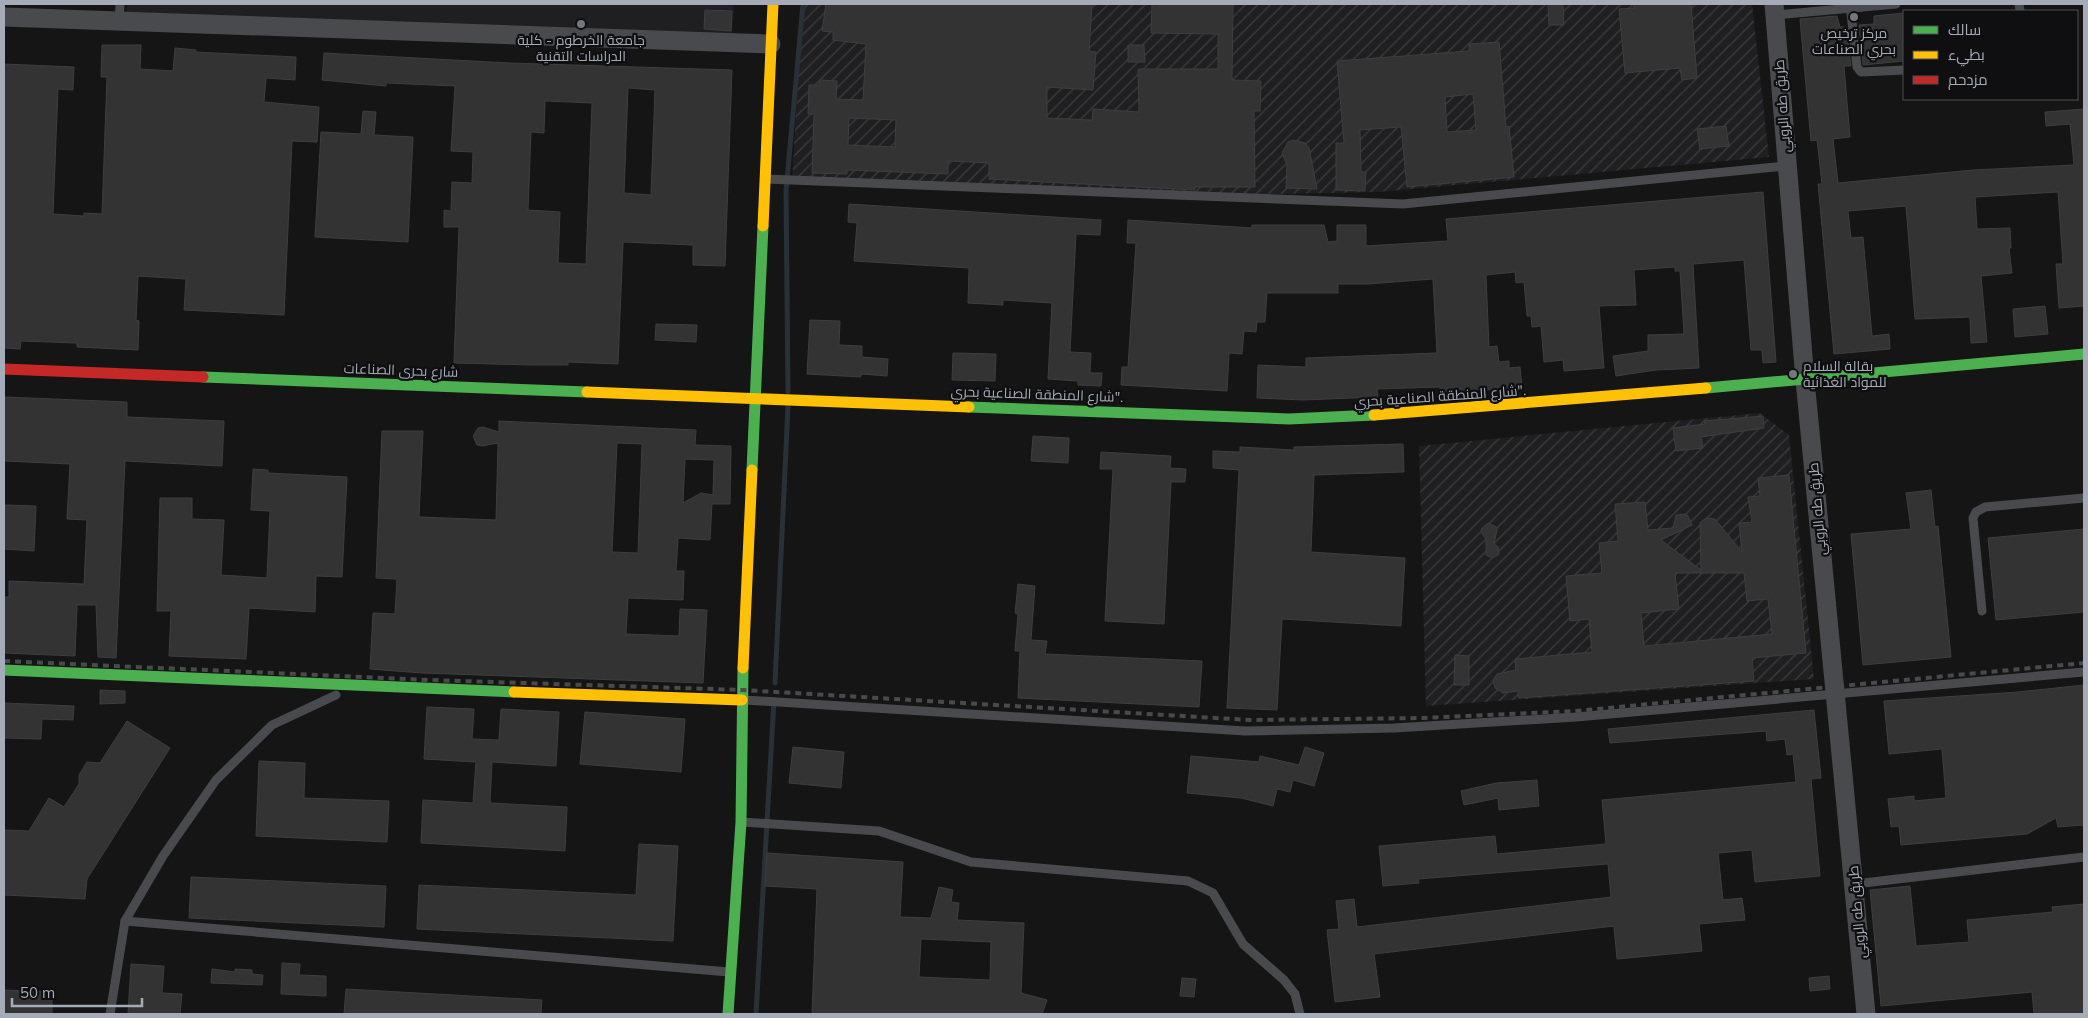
<svg xmlns="http://www.w3.org/2000/svg" width="2088" height="1018" font-family="Mulish,Cairo,sans-serif">
  <defs>
    <pattern id="industrial-furrows" width="10" height="10" patternUnits="userSpaceOnUse" patternTransform="scale(1.25)"><rect width="10" height="10" fill="#1f1f21"/><path d="M-1 1l2-2M0 10L10 0M9 11l2-2" fill="none" stroke="#3d3d3f"/></pattern>
  </defs>
  <rect width="100%" height="100%" fill="#151515"/>
  <path fill="#1f1f21" d="M127 4H734L732 35 127 12Z"/>
  <g fill="url(#industrial-furrows)">
    <path d="M802 4H1752L1769 157 1378 192 1226 195 792 183Z"/>
    <path d="M1760 413 1789 435 1814 679 1426 706 1419 446Z"/>
  </g>
  <g fill="none" stroke-linecap="round" stroke-linejoin="round">
    <g stroke="#283138" stroke-width="5">
      <path d="M788 392 786 191 803 4"/>
      <path d="M775 683 788 406"/>
      <path d="M756 1014 774 700"/>
    </g>
  </g>
  <g fill="#333334" stroke="#3d3e41" fill-rule="evenodd">
    <path d="M826 4H1092L1089 51 1096 52 1093 90 1047 87V118L1092 120 1093 109 1139 112 1138 69H1218V34L1151 33 1152 4H1233L1232 80 1261 81 1260 111H1254L1255 187H1195V190L989 179V163L948 161V174L847 170V174L812 173 814 114H808L809 85H819L820 80 837 81 836 99 863 100 866 44 833 40V32L822 31ZM849 118 896 120 895 147 848 145Z"/>
    <path d="M1548 4H1563L1564 25H1549Z"/>
    <path d="M1634 4H1691L1697 78 1682 80 1680 68 1625 73 1619 9 1634 8Z"/>
    <path d="M705 10 732 11 731 31 704 29Z"/>
    <path d="M1904 13V61L1863 65 1859 25 1874 24V16Z"/>
    <path d="M1837 16 1840 27H1846L1851 66H1844L1850 137 1833 139 1838 183 1973 170 2074 165 2070 124 2046 126 2045 112 2084 109V306L2059 308 2056 264H2063L2058 192 1975 197 1977 229 2010 228 2011 248H2009L2012 273 1981 276 1987 342 1971 343 1970 317 1915 319 1906 206 1848 211 1851 238 1863 237 1872 336 1889 334 1890 349 1834 354 1818 184H1822L1817 140 1811 141 1800 19Z"/>
    <path d="M1499 42 1506 127 1509 126 1514 177 1407 187 1401 127 1360 130 1361 172H1366L1365 191 1336 190V143H1344L1337 61 1469 51V44ZM1473 94 1476 130 1447 132 1445 97Z"/>
    <path d="M102 45H141L140 69 173 71 175 48 196 50 195 52 296 57 295 80 266 78 264 102 319 107 317 142 292 141 284 315 184 310 186 279 138 276 136 320 139 321 138 350 77 347V343L21 341 20 349 4 348V64L74 67 73 90 58 89 53 214 84 216V213L102 214 107 77H101Z"/>
    <path d="M1128 45H1144L1145 62H1128Z"/>
    <path d="M324 53 509 63 732 70 725 266 693 265V245L623 242 618 364 568 362V365H531L454 363 459 227H444V210L451 211 452 182 472 183 473 152 451 151 455 86 386 83V86L322 80ZM628 88 655 90 651 195 624 193ZM545 101 592 103 586 264 558 263 560 212 528 210 531 132 544 133Z"/>
    <path d="M363 111 376 112 374 135 413 137 408 242 315 237 321 132 361 134Z"/>
    <path d="M1726 126 1729 146 1700 149 1697 129Z"/>
    <path d="M1293 140 1305 143 1309 148 1317 189 1286 188 1287 165 1282 153 1288 142Z"/>
    <path d="M1763 192 1776 362 1763 363 1762 350H1751L1744 260 1693 264 1699 368 1656 370 1616 376 1613 356 1648 351V335L1684 334 1680 271H1675V267L1634 270 1636 305 1599 306 1604 368 1564 371 1563 360 1544 362 1541 326 1532 327 1531 316H1527L1524 282 1516 283 1515 272 1486 275 1489 347 1497 346 1499 362 1509 361V368L1520 367 1522 387 1460 392V395L1440 396V387L1377 389 1378 397 1303 400 1257 398 1258 365 1306 367V358L1437 353 1433 279 1368 284H1338V293H1267L1265 322H1257L1256 332 1244 331 1242 354 1229 353 1227 391 1121 385 1122 367H1128L1136 243H1127L1128 220 1252 228V225H1324L1328 242 1337 241V225H1366V246L1448 241 1446 219Z"/>
    <path d="M849 204 1101 220 1100 235 1076 234 1070 352 1091 353 1090 373H1102L1101 386 1078 385V381L1048 379 1052 303 1003 300V305L968 303 969 268 854 261 857 223 848 222Z"/>
    <path d="M2045 306 2048 334 2015 337 2013 309Z"/>
    <path d="M810 320 840 321 839 345 862 346V357L888 359 887 376 861 374V377L807 374Z"/>
    <path d="M656 324 697 325 696 342 655 340Z"/>
    <path d="M953 353 996 354 995 381 952 380Z"/>
    <path d="M4 397 127 402V417L224 421 222 466 125 461 116 658 98 657 96 605H77L75 656 4 653V597H9V581L84 584 87 520 67 519 70 464 4 461Z"/>
    <path d="M1763 416 1764 428 1701 437 1703 448 1676 451 1673 428 1705 424 1704 421Z"/>
    <path d="M499 421 696 430 695 445 731 446 730 504H712L710 540 678 538 676 571H684L683 600 628 598 626 634 679 636 680 609 707 610 703 683 422 673 370 669 373 613 395 614 397 579 376 578 382 431H423L419 517 496 520 498 443 482 446 477 445 473 436 478 428 483 427 499 432ZM617 443 642 444 638 553 612 552ZM685 459 714 460 713 495 701 493 683 503Z"/>
    <path d="M1033 436 1069 438 1068 463 1031 461Z"/>
    <path d="M1403 444 1404 472 1314 475 1311 552 1405 558 1401 626 1282 619 1277 710 1227 708 1239 470 1213 468V451L1240 452V447L1294 450V447Z"/>
    <path d="M1101 452 1171 456 1170 468 1186 469 1185 482H1171L1164 624 1105 621 1113 469H1100Z"/>
    <path d="M253 469 268 470V473L347 477 342 577 316 576 315 612 249 608 246 659 169 656 171 611H157L160 498H192V519L224 520 221 575 267 578 270 511 251 510Z"/>
    <path d="M1789 475 1806 653 1752 658 1754 681 1519 698 1518 691 1503 693 1495 688 1493 680 1497 674 1516 670 1515 659 1592 652 1589 619 1570 621 1566 576 1602 573 1599 543 1618 541 1615 504 1645 502 1648 530 1673 528 1676 515 1685 514 1688 516 1692 525 1661 540 1701 570 1700 523 1706 518 1715 519 1742 552 1739 523 1752 522 1748 497 1760 496 1758 478ZM1675 573H1744L1747 601 1768 599 1772 634 1644 646 1641 613 1679 609Z"/>
    <path d="M1931 490 1935 527 1938 526 1951 657 1863 665 1851 534 1911 529 1906 493Z"/>
    <path d="M4 505 36 506 34 551 4 549Z"/>
    <path d="M1488 523 1496 527 1497 530 1494 544 1498 547 1499 554 1493 558 1486 555V539L1481 532 1482 528Z"/>
    <path d="M2084 529V612L1996 620 1988 538Z"/>
    <path d="M1018 584 1035 586 1031 640 1047 641 1045 654 1202 661 1199 707 1018 698 1020 651H1015L1018 614 1015 613Z"/>
    <path d="M1455 655 1469 656V685H1454Z"/>
    <path d="M2084 685V825L2058 827 2056 818 2027 834 1901 845 1899 826 1891 827 1888 799 1914 796V801L1946 798 1942 749 1889 754 1884 701 2018 692Z"/>
    <path d="M100 690 125 691V703L100 704Z"/>
    <path d="M4 703 74 706 73 720 42 719 41 739 4 738Z"/>
    <path d="M427 707 474 709 472 739 499 740 501 709 559 712 556 766 492 762 490 803 567 807 565 851 421 843 423 800 473 803 476 762 424 759Z"/>
    <path d="M1814 710 1821 778 1811 779 1820 876 1755 882 1752 850 1718 853 1723 900 1742 898 1745 920 1699 924 1702 951 1617 959 1614 926 1374 954 1380 997 1335 1002 1327 930 1339 929 1336 901 1354 899 1357 927 1611 897 1608 864 1418 879 1419 883 1383 886 1379 846 1495 836 1497 854 1606 844 1602 800 1796 782 1793 754 1787 755 1785 739 1767 741 1766 731 1610 743 1608 729Z"/>
    <path d="M585 712 685 719 681 772 580 764Z"/>
    <path d="M127 721 170 748 87 879 85 899 4 895V830L29 831 49 798 64 807 79 784V775L87 762 100 763Z"/>
    <path d="M793 747 844 752 841 788 789 783Z"/>
    <path d="M1305 747 1324 753 1314 786 1293 780 1290 792 1277 789 1273 806 1241 798 1187 793 1191 756 1259 762 1260 756 1299 765Z"/>
    <path d="M259 761 305 763 304 798 389 801 387 842 256 836Z"/>
    <path d="M1537 780 1539 806 1499 810 1498 798 1464 805 1461 791 1496 783Z"/>
    <path d="M639 844 678 846 673 941 417 929 419 885 636 895Z"/>
    <path d="M767 853 903 862 900 917 931 918 939 887 953 890 951 902 959 903 957 920 1024 923 1021 993 1047 1000 1042 1014H812L817 889 765 886ZM921 939 991 942 990 980 919 977Z"/>
    <path d="M191 877 386 886 384 927 189 918Z"/>
    <path d="M1910 886 1916 946 1969 942 1967 920 2053 912 2052 907 2084 904V1014H2034L2032 992 1881 1006 1870 890Z"/>
    <path d="M282 963 300 964 299 975 326 976V996L281 994Z"/>
    <path d="M131 964 164 966 162 993 182 994 180 1014H128Z"/>
    <path d="M212 969 235 972V969L252 970V974L263 975 262 985 211 983Z"/>
    <path d="M1829 976 1830 989 1810 991 1809 978Z"/>
    <path d="M1182 978 1196 979 1194 997 1180 996Z"/>
    <path d="M346 989 542 1000 541 1014H344Z"/>
    <path d="M4 990 52 992V1014H4Z"/>
  </g>
  <g fill="none" stroke-linecap="round" stroke-linejoin="round">
    <g stroke="#494a4e" stroke-width="9">
      <path d="M1850 4 1857 67 1861 72 1904 70"/>
      <path d="M2019 4 2020 11"/>
      <path d="M1775 15 1896 4"/>
      <path d="M119 22 120 4"/>
      <path d="M766 179 1403 204 1786 166"/>
      <path d="M1982 611 1973 518 1976 512 1985 507 2084 498"/>
      <path d="M745 700 1245 731 1394 728 1576 717 2084 672"/>
      <path d="M743 822 879 831 971 862 1188 881 1213 893 1243 944 1284 980 1295 994 1300 1014"/>
      <path d="M1855 884 2084 857"/>
      <path d="M125 921 729 972"/>
      <path d="M110 1014 125 921 163 856 216 780 272 725 336 695"/>
    </g>
    <g stroke="#494a4e" stroke-width="19">
      <path d="M1774 4 1805 380 1866 1014"/>
      <path d="M4 17 771 44"/>
    </g>
    <g stroke="#4caf50" stroke-width="11">
      <path d="M203 377 587 392"/>
      <path d="M1706 388 2084 354"/>
      <path d="M969 407 1289 419 1374 415"/>
      <path d="M752 470 763 226"/>
      <path d="M4 670 514 692"/>
      <path d="M728 1014 741 822 743 668"/>
    </g>
    <g stroke="#ffc107" stroke-width="11">
      <path d="M763 226 773 4"/>
      <path d="M587 392 969 407"/>
      <path d="M1374 415 1706 388"/>
      <path d="M743 668 752 470"/>
      <path d="M514 692 742 700"/>
    </g>
    <path stroke="#c62828" stroke-width="11" d="M4 369 203 377"/>
    <path stroke="#494a4d" stroke-width="4" stroke-dasharray="6 5" stroke-linecap="butt" d="M4 661 429 680 743 690 1250 720 1422 718 1576 711 2084 663"/>
  </g>
  <g fill="#73777e" stroke="#0f0f11" stroke-width="2">
    <circle cx="1854" cy="17" r="5"/>
    <circle cx="581" cy="24" r="5"/>
    <circle cx="1793" cy="374" r="5"/>
  </g>
  <g text-anchor="middle" dominant-baseline="central" stroke-width="4.5" stroke-linejoin="round" paint-order="stroke">
    <g font-size="14" fill="#a5acb7" stroke="#0f0f11">
      <text x="1854" y="33">مركز ترخيص<tspan x="1854" dy="16">بحري الصناعات</tspan></text>
      <text x="581" y="40">جامعة الخرطوم - كلية<tspan x="581" dy="16">الدراسات التقنية</tspan></text>
      <text x="1803" y="366" text-anchor="start">بقالة السلام<tspan x="1803" dy="16">للمواد الغذائية</tspan></text>
    </g>
    <g font-size="14" fill="#a5acb7" stroke="#0f0f11">
      <text transform="translate(1782 106) rotate(-94)">طريق طه الروبي</text>
      <text transform="translate(401 370) rotate(2)">شارع بحرى الصناعات</text>
      <text transform="translate(1037 394) rotate(2)">شارع المنطقة الصناعية بحري".</text>
      <text transform="translate(1440 396) rotate(-4)">شارع المنطقة الصناعية بحري".</text>
      <text transform="translate(1817 509) rotate(-95)">طريق طه الروبي</text>
      <text transform="translate(1857 912) rotate(-95)">طريق طه الروبي</text>
    </g>
  </g>
  <rect width="2088" height="1018" fill="none" stroke="#a5acb7" stroke-width="10"/>
  <rect x="1903" y="10" width="175" height="90" fill="#0f0f11" stroke="#4b4e53"/>
  <rect x="1913" y="26" width="25" height="8" fill="#4caf50" stroke="#4b4e53"/>
  <text x="1948" y="35" font-size="15" fill="#a5acb7">سالك</text>
  <rect x="1913" y="51" width="25" height="8" fill="#ffc107" stroke="#4b4e53"/>
  <text x="1948" y="60" font-size="15" fill="#a5acb7">بطيء</text>
  <rect x="1913" y="76" width="25" height="8" fill="#c62828" stroke="#4b4e53"/>
  <text x="1948" y="85" font-size="15" fill="#a5acb7">مزدحم</text>
  <path d="M12 998v8h130v-8" fill="none" stroke="#a5acb7" stroke-width="2.5"/>
  <text x="20" y="998" font-size="15" fill="#a5acb7" stroke="#0f0f11" stroke-width="4" paint-order="stroke">50 m</text>
</svg>
